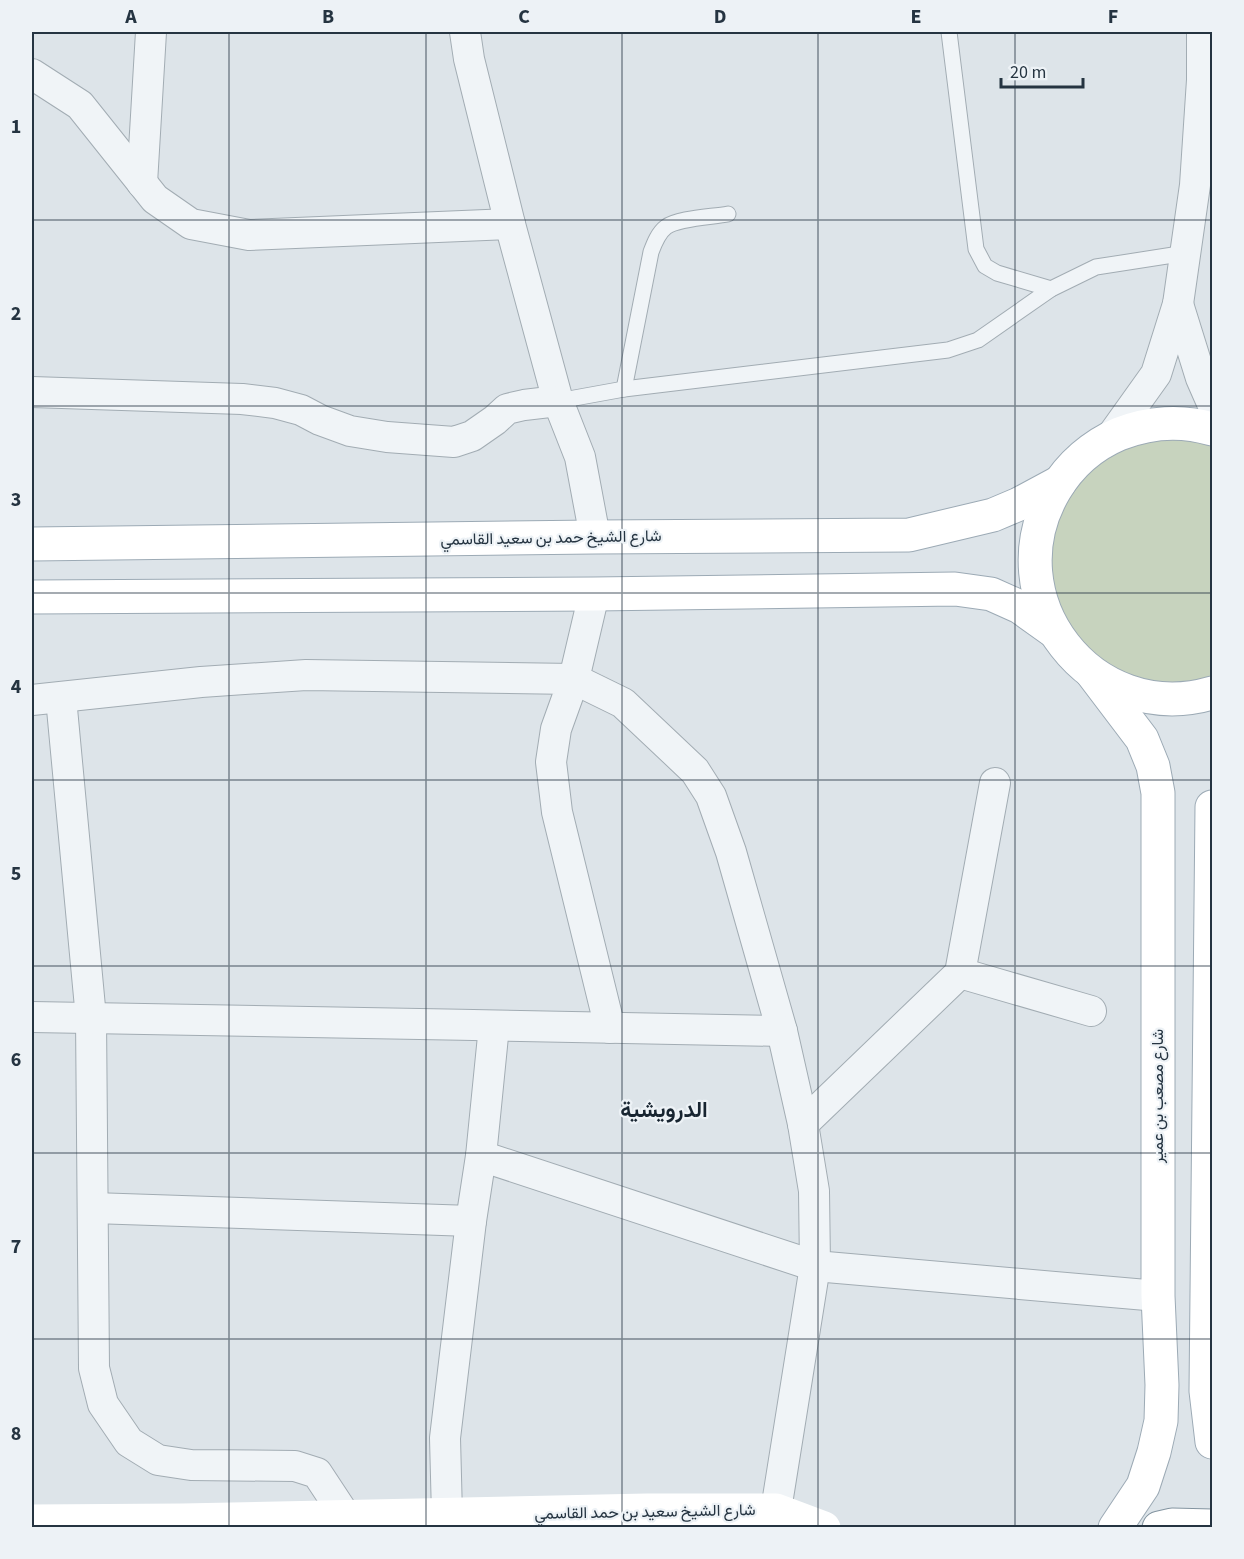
<svg xmlns="http://www.w3.org/2000/svg" width="1244" height="1559" font-family="'Source Sans 3',Vazirmatn,sans-serif">
  <rect width="100%" height="100%" fill="#dde4e9"/>
  <path fill="#c7d3be" d="M1186 439 1212 446V679L1150 684 1099 661 1063 618 1051 581V544L1062 508 1084 477 1098 464 1114 454 1131 446 1149 441Z"/>
  <g fill="none" stroke-linecap="round" stroke-linejoin="round">
    <defs>
      <g id="lane">
        <path d="M949 32 976 249 985 266 997 273 1051 289"/>
        <path d="M624 389 651 252C654 244 658 233 666 227 678 218 712 217 728 214"/>
        <path d="M558 401 624 389 948 350 978 340 1051 289 1096 267 1186 253"/>
      </g>
      <g id="street">
        <path d="M465 32 469 59 510 224 558 401 580 457 595 537"/>
        <path d="M32 74 80 105 155 199 191 224 249 235 510 224"/>
        <path d="M142 183 151 32"/>
        <path d="M1178 304 1201 378 1212 403"/>
        <path d="M32 392 242 399 275 403 301 410 320 420 350 431 387 437 454 442 472 436 495 420 507 409 524 405 558 401"/>
        <path d="M1111 437 1156 374 1178 304 1195 185 1202 80V32"/>
        <path d="M594 594 574 679 623 703 695 771 711 796 731 852 782 1031 803 1124 814 1191 815 1266 776 1510"/>
        <path d="M61 698 91 1018 94 1368 103 1404 129 1442 158 1460 191 1465 295 1466 317 1473 346 1517"/>
        <path d="M32 700 201 682 306 675 574 679 556 729 551 762 557 812 610 1028"/>
        <path d="M960 973 1091 1011"/>
        <path d="M32 1017C282 1020 532 1027 782 1031"/>
        <path d="M803 1124 960 973 995 783"/>
        <path d="M481 1156 815 1266 1158 1296"/>
        <path d="M93 1208 471 1221"/>
        <path d="M447 1515 445 1438 471 1221 481 1156 494 1026"/>
      </g>
      <g id="primary">
        <path d="M1212 429C1182 420 1149 422 1119 434 1093 445 1070 465 1055 490 991 598 1092 728 1212 693"/>
        <path d="M32 544 595 537 909 535 993 515 1019 504 1060 482"/>
        <path d="M32 597 594 594 955 589 991 594 1020 607 1055 632"/>
        <path d="M1092 673 1142 739 1153 766 1158 793V1296L1162 1385 1161 1421 1154 1452 1143 1486 1115 1528"/>
        <path d="M1212 807 1206 1391 1212 1442"/>
      </g>
      <path id="highway" d="M1159 1528 1172 1525 1212 1526"/>
    </defs>
    <use href="#lane" stroke="#a2acb3" stroke-width="17"/>
    <use href="#street" stroke="#a2acb3" stroke-width="32"/>
    <use href="#primary" stroke="#9caab5" stroke-width="35"/>
    <use href="#highway" stroke="#8394a0" stroke-width="35"/>
    <use href="#lane" stroke="#f0f4f7" stroke-width="15"/>
    <use href="#street" stroke="#f0f4f7" stroke-width="30"/>
    <path stroke="#fff" stroke-width="33" d="M32 1521 182 1520 647 1510H776L824 1528"/>
    <use href="#primary" stroke="#fff" stroke-width="33"/>
    <use href="#highway" stroke="#fff" stroke-width="33"/>
  </g>
  <path fill="none" stroke="#253441" stroke-width="1.5" stroke-opacity="0.55" d="M229 32V1528M426 32V1528M622 32V1528M818 32V1528M1015 32V1528M32 220H1212M32 406H1212M32 593H1212M32 780H1212M32 966H1212M32 1153H1212M32 1339H1212"/>
  <g text-anchor="middle" dominant-baseline="central" stroke-width="4.5" stroke-linejoin="round" paint-order="stroke">
    <g font-size="16" fill="#253441" stroke="#edf2f6">
      <text transform="translate(551 538) rotate(-1)">شارع الشيخ حمد بن سعيد القاسمي</text>
      <text transform="translate(1158 1096) rotate(-90)">شارع مصعب بن عمير</text>
      <text transform="translate(645 1512) rotate(-1)">شارع الشيخ سعيد بن حمد القاسمي</text>
    </g>
    <g font-size="22" font-weight="bold" fill="#182531" stroke="#edf2f6">
      <text x="664" y="1110">الدرويشية</text>
    </g>
  </g>
  <rect width="1244" height="1559" fill="none" stroke="#edf2f6" stroke-width="66"/>
  <path d="M1001 78v9h82v-9" fill="none" stroke="#253441" stroke-width="3"/>
  <text x="1010" y="78" font-size="18" fill="#253441" stroke="#edf2f6" stroke-width="4.5" paint-order="stroke">20 m</text>
  <rect x="33" y="33" width="1178" height="1493" fill="none" stroke="#253441" stroke-width="2"/>
  <g font-size="20" text-anchor="middle" font-weight="bold" fill="#253441">
    <text x="131" y="23">A</text>
    <text x="328" y="23">B</text>
    <text x="524" y="23">C</text>
    <text x="720" y="23">D</text>
    <text x="916" y="23">E</text>
    <text x="1113" y="23">F</text>
    <text x="16" y="133">1</text>
    <text x="16" y="320">2</text>
    <text x="16" y="506">3</text>
    <text x="16" y="693">4</text>
    <text x="16" y="880">5</text>
    <text x="16" y="1066">6</text>
    <text x="16" y="1253">7</text>
    <text x="16" y="1440">8</text>
  </g>
</svg>
